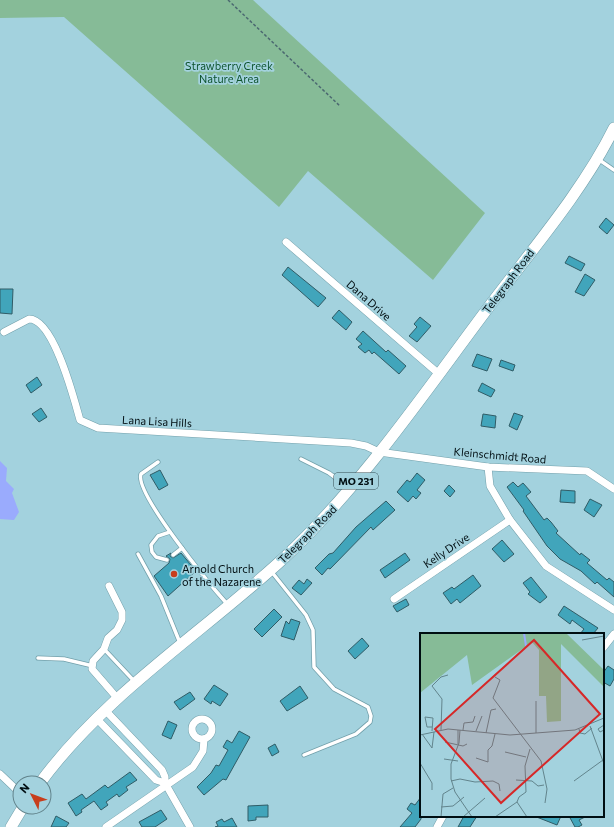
<svg xmlns="http://www.w3.org/2000/svg" width="614" height="827" font-family="Commissioner,sans-serif">
  <rect width="100%" height="100%" fill="#a3d2de"/>
  <path fill="#86bb97" d="M0 0H253L485 213 433 280 308 171 279 207 64 17 0 18Z"/>
  <path fill="#9aabfd" d="M0 461 7 468 6 481 14 489 12 493 19 512 14 520 0 519Z"/>
  <g fill="#41a5bb" stroke="#305c66">
    <path d="M606 218 614 225 607 234 599 227Z"/>
    <path d="M569 256 585 264 581 271 565 263Z"/>
    <path d="M288 267 326 298 318 307 282 275Z"/>
    <path d="M585 274 595 280 584 296 575 292Z"/>
    <path d="M0 289H13L12 314 0 313Z"/>
    <path d="M339 310 352 322 346 330 332 318Z"/>
    <path d="M420 317 431 326 417 342 409 336 417 327 414 324Z"/>
    <path d="M363 331 386 352 388 350 406 366 399 374 374 352 372 354 369 350 365 353 358 347 362 344 356 339Z"/>
    <path d="M477 354 492 359 487 371 472 366Z"/>
    <path d="M501 360 515 365 513 371 499 366Z"/>
    <path d="M37 377 42 385 31 393 26 385Z"/>
    <path d="M482 383 495 390 491 397 478 391Z"/>
    <path d="M41 408 47 417 39 422 32 414Z"/>
    <path d="M514 413 523 416 517 430 509 426Z"/>
    <path d="M483 414 496 416 495 428 481 426Z"/>
    <path d="M160 470 168 485 159 490 150 475Z"/>
    <path d="M417 473 425 480 417 490 421 493 416 499 413 496 408 502 397 492 407 480 410 482Z"/>
    <path d="M513 482 518 487 523 483 531 492 526 496 544 520 547 518 551 522 558 531 556 533 580 555 581 553 590 560 587 563 607 580 609 578 614 582V597L597 582 595 584 581 571 560 559 547 546 523 511 524 510 507 487Z"/>
    <path d="M449 485 455 491 450 497 444 491Z"/>
    <path d="M561 490 575 491V503L560 502Z"/>
    <path d="M590 499 602 505 594 517 584 510Z"/>
    <path d="M386 501 395 510 373 530 371 527 330 569 328 568 322 575 315 568 329 554 333 553 356 527Z"/>
    <path d="M502 540 514 554 504 562 492 549Z"/>
    <path d="M171 553 170 556 173 558 181 553 196 571 168 596 154 576 169 563 170 559 166 556Z"/>
    <path d="M405 553 410 560 385 578 380 570Z"/>
    <path d="M473 575 481 586 460 603 457 599 451 604 443 593 452 587 454 589Z"/>
    <path d="M531 577 547 597 540 603 528 594 530 592 523 583Z"/>
    <path d="M307 579 312 583 301 595 292 588 299 580 304 584Z"/>
    <path d="M406 599 409 605 397 612 393 606Z"/>
    <path d="M564 606 598 628 593 634H580L584 629 572 620 570 624 558 615Z"/>
    <path d="M274 609 282 617 262 637 254 629Z"/>
    <path d="M291 619 300 622 294 640 281 636 286 621 289 624Z"/>
    <path d="M362 638 369 646 355 659 348 651Z"/>
    <path d="M608 666 614 670V679L610 686 603 682V673Z"/>
    <path d="M214 685 228 694 220 706 212 701 211 704 204 699Z"/>
    <path d="M300 686 308 698 287 711 280 701Z"/>
    <path d="M190 692 195 699 180 710 174 702Z"/>
    <path d="M168 721 177 725 171 739 162 735Z"/>
    <path d="M239 731 250 737 226 780 223 779 204 795 197 787 211 773 216 765 219 766 228 750 223 747 227 740 232 743Z"/>
    <path d="M275 744 279 752 272 756 268 748Z"/>
    <path d="M130 772 137 780 126 787 128 790 119 797 117 794 106 802 108 805 101 810 94 801 81 810 82 812 76 816 68 803 82 794 86 799 105 785 108 788Z"/>
    <path d="M421 797V819L415 827H400L412 813 407 809 411 803 415 805Z"/>
    <path d="M268 805V817H256V820L248 821V806Z"/>
    <path d="M161 810 167 819 155 827H142L139 822Z"/>
    <path d="M56 816 69 823 66 827H51Z"/>
    <path d="M464 816H477L470 827H458Z"/>
    <path d="M534 816H561L557 825Z"/>
    <path d="M569 816H587L579 820 582 825 578 827H575Z"/>
    <path d="M232 818 237 827H215L218 826 216 822 222 819 224 822Z"/>
  </g>
  <g fill="none" stroke-linecap="round" stroke-linejoin="round">
    <defs>
      <g id="lane">
        <path d="M598 159 614 170"/>
        <path d="M301 459 329 473 349 488"/>
        <path d="M158 462 141 474C134 493 212 587 228 605"/>
        <path d="M138 554 161 596 180 643"/>
        <path d="M173 555 182 548"/>
        <path d="M167 560 156 557 152 552 151 545 158 536 170 532"/>
        <path d="M271 571 306 615 313 630 314 667 334 689 368 707 371 716 370 722 356 734 304 755"/>
        <path d="M104 649 135 682"/>
        <path d="M38 658 64 659 93 666"/>
      </g>
      <g id="street">
        <path d="M286 242 439 374"/>
        <path d="M4 332 29 319C54 319 74 399 80 420L98 428 351 443 366 446 379 452 488 467 587 471 614 489"/>
        <path d="M488 467 490 486 510 520 546 566 614 610"/>
        <path d="M109 586 122 612V620L117 630 108 638 104 649 93 661 92 669 118 699"/>
        <path d="M394 599 510 520"/>
        <path d="M603 648 614 634"/>
        <path d="M106 711 162 770 165 777V783L190 827"/>
        <circle cx="202" cy="729" r="10"/>
        <path d="M97 719 156 780 165 783"/>
        <path d="M0 774 20 793"/>
        <path d="M106 827 193 767 203 751 204 739"/>
        <path d="M437 827 443 816"/>
      </g>
      <g id="primary">
        <path d="M40 783C106 693 204 632 285 557 362 485 425 392 488 308 530 252 583 191 614 128"/>
        <path d="M11 827 23 807"/>
      </g>
    </defs>
    <use href="#lane" stroke="#72a0ab" stroke-width="5"/>
    <use href="#street" stroke="#72a0ab" stroke-width="8"/>
    <use href="#primary" stroke="#72a0ab" stroke-width="12"/>
    <path stroke="#4b6870" stroke-width="1.5" stroke-dasharray="3 2" stroke-linecap="butt" d="M228 0 340 106"/>
    <use href="#lane" stroke="#fff" stroke-width="3.5"/>
    <use href="#street" stroke="#fff" stroke-width="7"/>
    <use href="#primary" stroke="#fff" stroke-width="11"/>
  </g>
  <circle fill="#c73e1c" stroke="#a3d2de" stroke-width="1.5" cx="174" cy="574" r="4"/>
  <g text-anchor="middle" dominant-baseline="central" stroke-width="3.5" stroke-linejoin="round" paint-order="stroke">
    <rect fill="#a3d2de" stroke="#31494f" stroke-width="1" x="334" y="473" width="44" height="16" rx="3"/>
    <g font-size="10" font-weight="bold" fill="#000e12">
      <text x="356" y="481">MO 231</text>
    </g>
    <g font-size="11" fill="#0f542f" stroke="#a3d2de">
      <text x="229" y="65">Strawberry Creek<tspan x="229" dy="13">Nature Area</tspan></text>
    </g>
    <g font-size="11" fill="#000e12" stroke="#a3d2de">
      <text transform="translate(508 281) rotate(-53)">Telegraph Road</text>
      <text transform="translate(369 300) rotate(41)">Dana Drive</text>
      <text transform="translate(157 421) rotate(3)">Lana Lisa Hills</text>
      <text transform="translate(500 455) rotate(5)">Kleinschmidt Road</text>
      <text transform="translate(307 534) rotate(-45)">Telegraph Road</text>
      <text transform="translate(446 550) rotate(-34)">Kelly Drive</text>
    </g>
    <g font-size="11" fill="#000e12" stroke="#a3d2de" text-anchor="start">
      <text x="182" y="568">Arnold Church<tspan x="182" dy="13">of the Nazarene</tspan></text>
    </g>
  </g>
  <g transform="translate(420 633)">
    <rect width="184" height="184" fill="#a3d2de"/>
    <path d="M0 0 147 1 183 36 184 54 141 11V88L127 89 126 63H119V17L112 9 52 52 47 22 0 60Z" fill="#86bb97"/>
    <path fill="none" stroke="#9aabfd" stroke-width="2" d="M104 0 106 13"/>
    <path fill="none" stroke="#62848c" stroke-width="1" d="M162 7 184 3M75 44 80 47 73 65 121 128 127 156 125 170M116 68V100M184 92 178 96 180 99 184 97M170 93 184 131M12 94H7L5 84 13 85 12 98M159 96 160 100 165 101 172 95M21 97 22 66 12 53 21 44 28 42M40 97 39 110 31 131V146L35 159 52 184M43 97 44 90 53 89 55 83M56 98 62 83M66 100 71 77 76 76M2 101 12 115 14 99M0 102 28 96 90 102 155 97 184 85M25 109 43 113 47 111M38 111V97M85 119 106 124M56 125 68 129V117L72 113 75 101M24 126 38 128M0 130 12 150V157M96 147 112 148 118 153 124 152M31 148 40 146 55 149 73 148 79 151 80 158M154 148 183 127M97 169 107 184M21 174 33 173 44 164M21 184 23 161 33 155M43 184 65 165M75 184 97 169 99 164 106 159 105 133 110 116"/>
    <path fill="#d62828" fill-opacity="0.15" stroke="#d62828" stroke-width="2" d="M114 7 180 81 81 170 15 96Z"/>
    <rect width="184" height="184" fill="none" stroke="#000e12" stroke-width="2"/>
  </g>
  <g transform="translate(32 795) rotate(312)"><circle r="19" fill="#a3d2de" stroke="#62848c"/>
  <path d="M0-3L7 15L0 10L-7 15Z" fill="#c73e1c"/>
  <text y="-6" font-size="11" font-weight="bold" text-anchor="middle" fill="#000e12">N</text>
  </g>
</svg>
